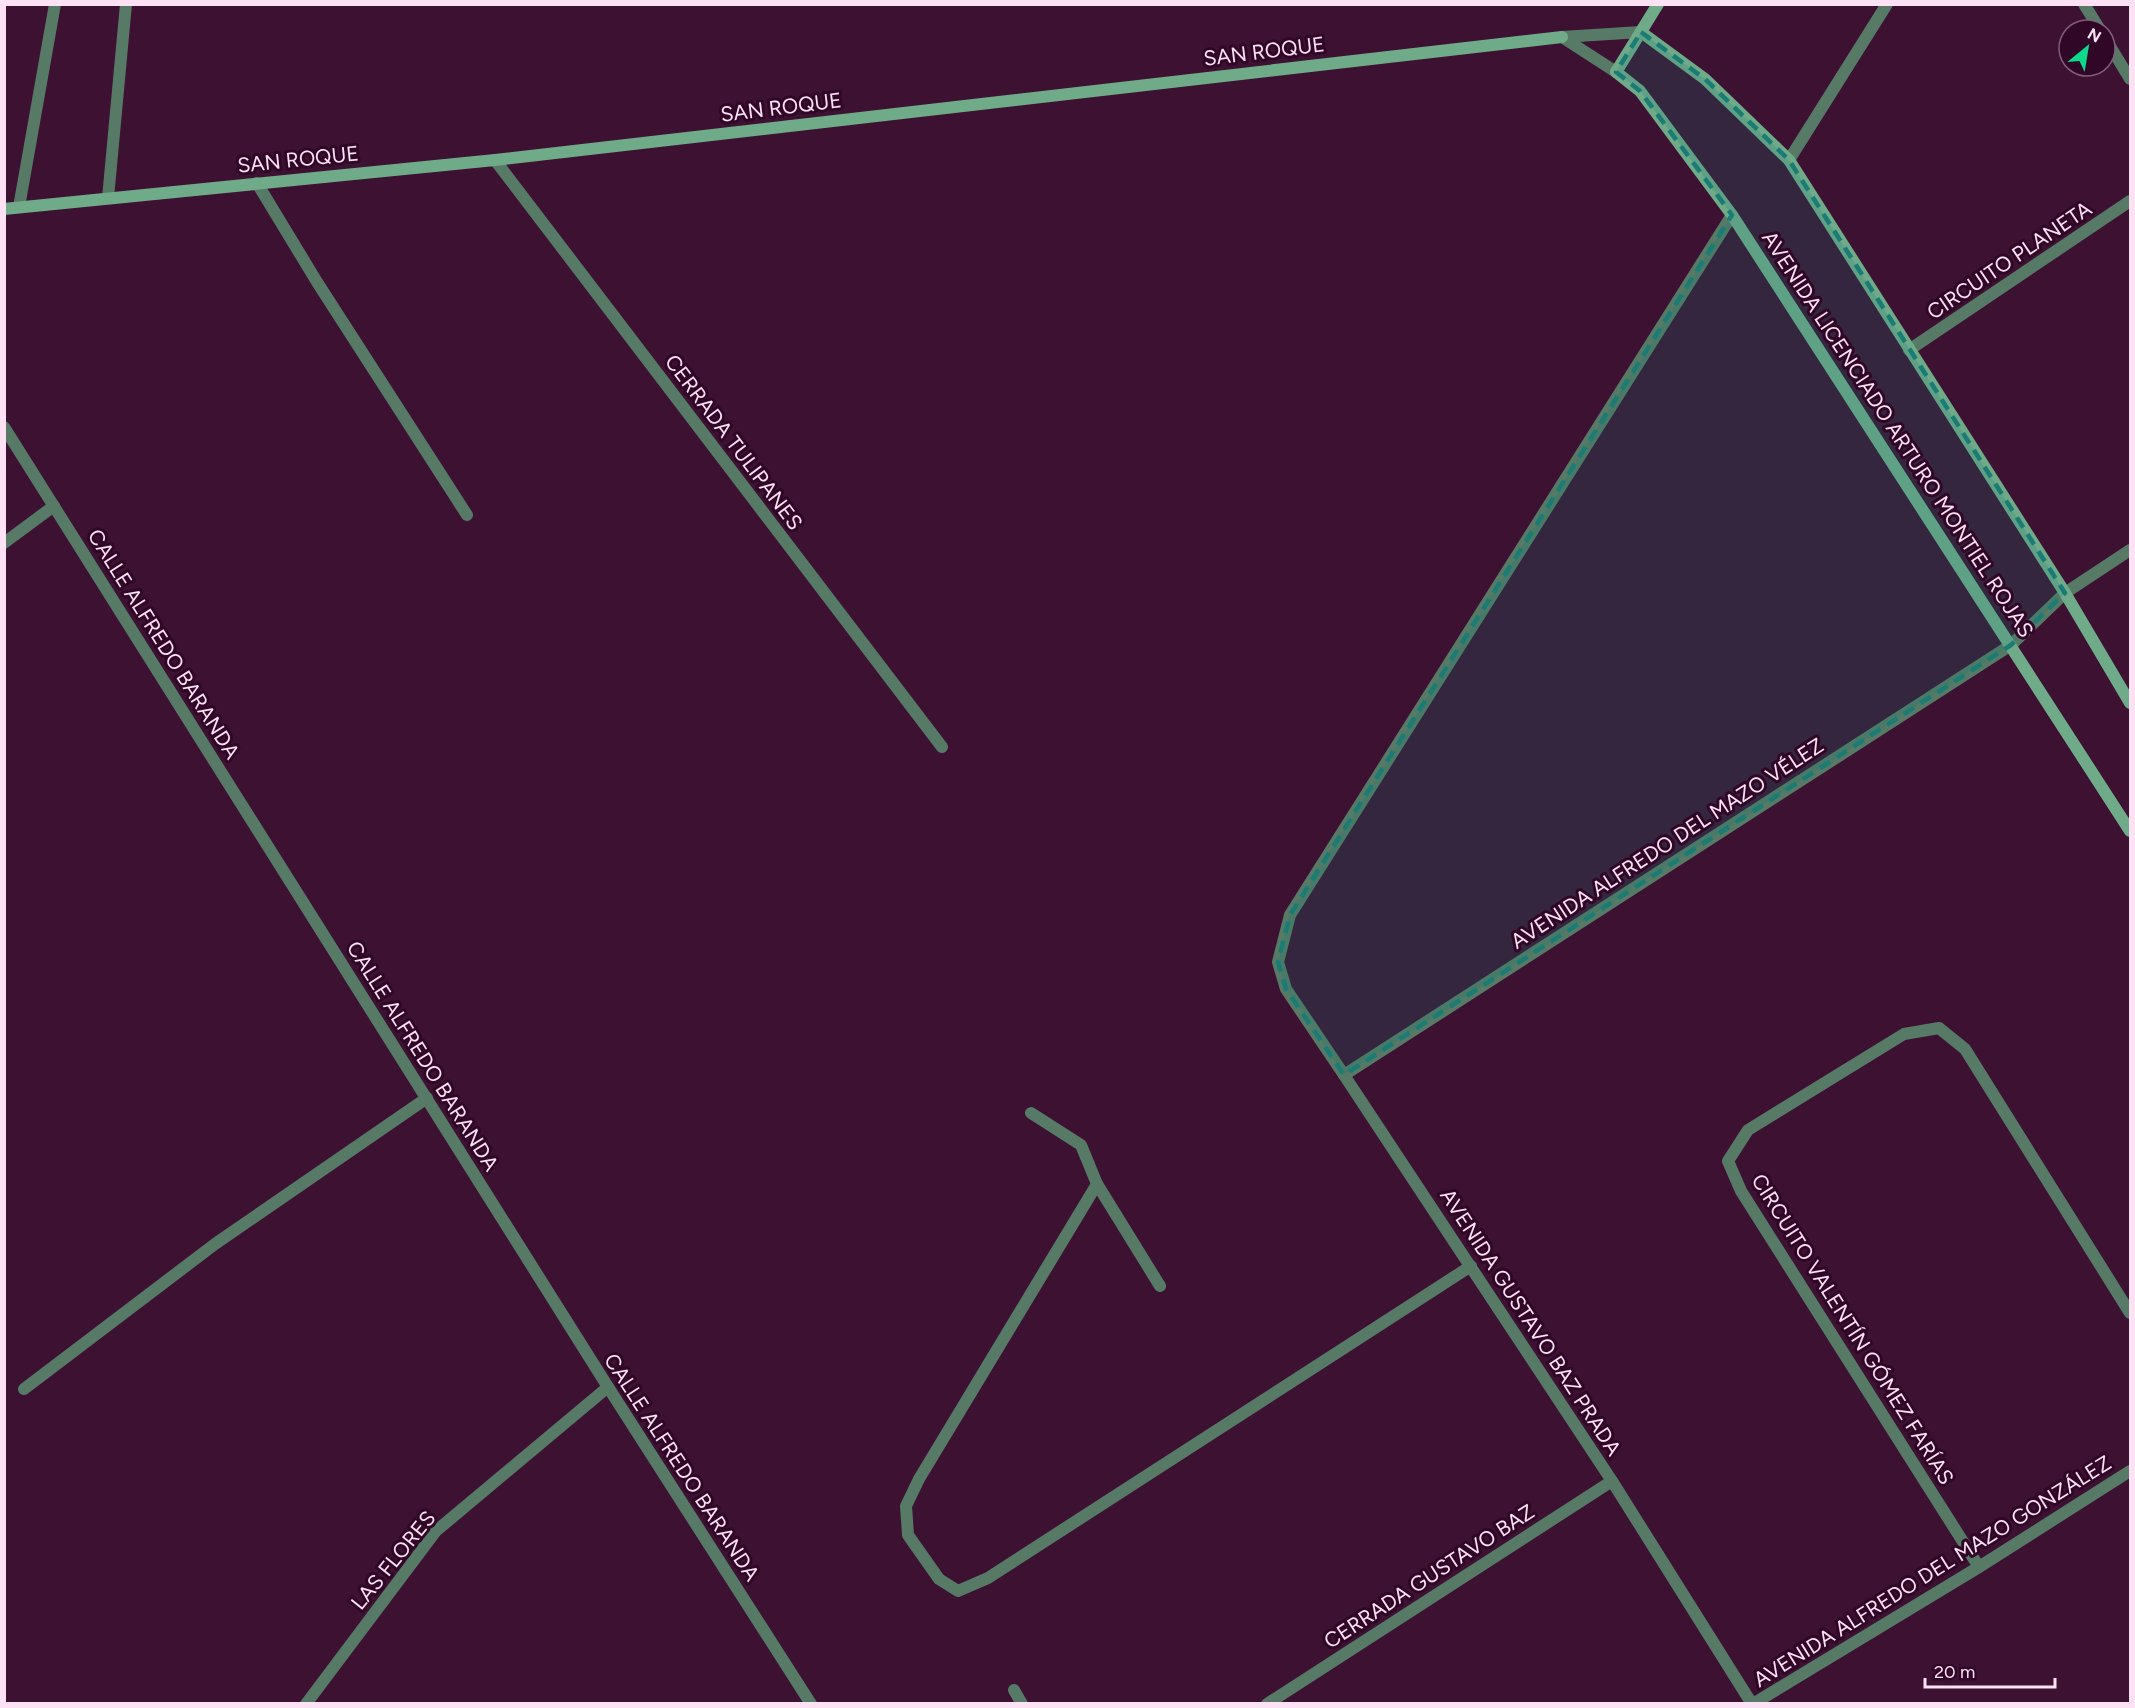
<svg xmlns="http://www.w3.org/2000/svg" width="2135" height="1708" font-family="Figtree,sans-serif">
  <rect width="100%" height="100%" fill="#3c1132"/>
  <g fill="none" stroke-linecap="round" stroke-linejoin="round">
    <g stroke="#567a65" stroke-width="12">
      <path d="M2084 4 2100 30"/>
      <path d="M1562 37 1641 32"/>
      <path d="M1562 37 1616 72"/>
      <path d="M2105 38 2130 79"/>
      <path d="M495 160 942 747"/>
      <path d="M1789 160 1887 4"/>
      <path d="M257 183 317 282 467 515"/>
      <path d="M108 198 126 4"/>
      <path d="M19 207 55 4"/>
      <path d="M1732 215 1290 915 1278 962 1286 989 1344 1075 1612 1481 1752 1704"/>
      <path d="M1909 350 2130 201"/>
      <path d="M4 427 608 1387 811 1704"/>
      <path d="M4 543 54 506"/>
      <path d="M1344 1075 2011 645 2065 593 2130 550"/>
      <path d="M1031 1113 1081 1145 1097 1184 1160 1286"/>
      <path d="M1097 1184 919 1479 906 1506 908 1535 939 1579 958 1591 988 1578 1471 1266"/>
      <path d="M24 1389 215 1244 427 1098"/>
      <path d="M1979 1567 1741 1191 1728 1161 1748 1130 1904 1034 1939 1028 1965 1049 2130 1313"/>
      <path d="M1014 1690 1022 1704"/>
      <path d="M306 1704 436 1531 608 1387"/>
      <path d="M1267 1704 1612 1481"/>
      <path d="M1753 1704 1979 1567 2130 1471"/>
    </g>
    <g stroke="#70ab89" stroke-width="12">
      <path d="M1658 4 1616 72 1640 91 1732 215 2130 831"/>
      <path d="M1641 32 1705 79 1789 160 2065 593 2130 703"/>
      <path d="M4 209 495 160 1562 37"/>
    </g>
  </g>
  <path fill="#1b7b75" fill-opacity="0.2" stroke="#1b7b75" stroke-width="4.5" stroke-dasharray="12 8" stroke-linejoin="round" d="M1641 32 1705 79 1789 160 2065 593 2011 645 1344 1075 1286 989 1278 962 1290 915 1732 215 1640 91 1616 72Z"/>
  <g text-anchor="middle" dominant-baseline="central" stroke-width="6" stroke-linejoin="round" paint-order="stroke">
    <g font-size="21" fill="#fde1f4" stroke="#310728">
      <text transform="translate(1264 51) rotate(-7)">SAN ROQUE</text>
      <text transform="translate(781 107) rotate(-7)">SAN ROQUE</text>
      <text transform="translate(298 159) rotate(-6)">SAN ROQUE</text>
      <text transform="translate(2009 260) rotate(-34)">CIRCUITO PLANETA</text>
      <text transform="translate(1898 434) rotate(57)">AVENIDA LICENCIADO ARTURO MONTIEL ROJAS</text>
      <text transform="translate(734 442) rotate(53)">CERRADA TULIPANES</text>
      <text transform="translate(164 644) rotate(58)">CALLE ALFREDO BARANDA</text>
      <text transform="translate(1667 843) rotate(-33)">AVENIDA ALFREDO DEL MAZO VÉLEZ</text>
      <text transform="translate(423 1056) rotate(58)">CALLE ALFREDO BARANDA</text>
      <text transform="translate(1531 1322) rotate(57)">AVENIDA GUSTAVO BAZ PRADA</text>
      <text transform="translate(1853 1329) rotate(58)">CIRCUITO VALENTÍN GÓMEZ FARÍAS</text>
      <text transform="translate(682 1467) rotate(57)">CALLE ALFREDO BARANDA</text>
      <text transform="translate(393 1560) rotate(-51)">LAS FLORES</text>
      <text transform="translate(1932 1571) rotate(-32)">AVENIDA ALFREDO DEL MAZO GONZÁLEZ</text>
      <text transform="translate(1429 1576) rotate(-33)">CERRADA GUSTAVO BAZ</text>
    </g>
  </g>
  <rect width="2135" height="1708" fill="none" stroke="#fde1f4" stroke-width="12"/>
  <g transform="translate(2087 48) rotate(30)"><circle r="28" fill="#310728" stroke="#835e7a" stroke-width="1.5"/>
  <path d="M0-4.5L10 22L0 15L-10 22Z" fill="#0cd98a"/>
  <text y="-9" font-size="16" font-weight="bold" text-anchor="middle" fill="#fde1f4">N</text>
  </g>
  <path d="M1925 1678v9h130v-9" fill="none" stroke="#fde1f4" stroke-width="3"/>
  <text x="1934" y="1678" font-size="18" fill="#fde1f4" stroke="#310728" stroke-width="4.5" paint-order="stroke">20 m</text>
</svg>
